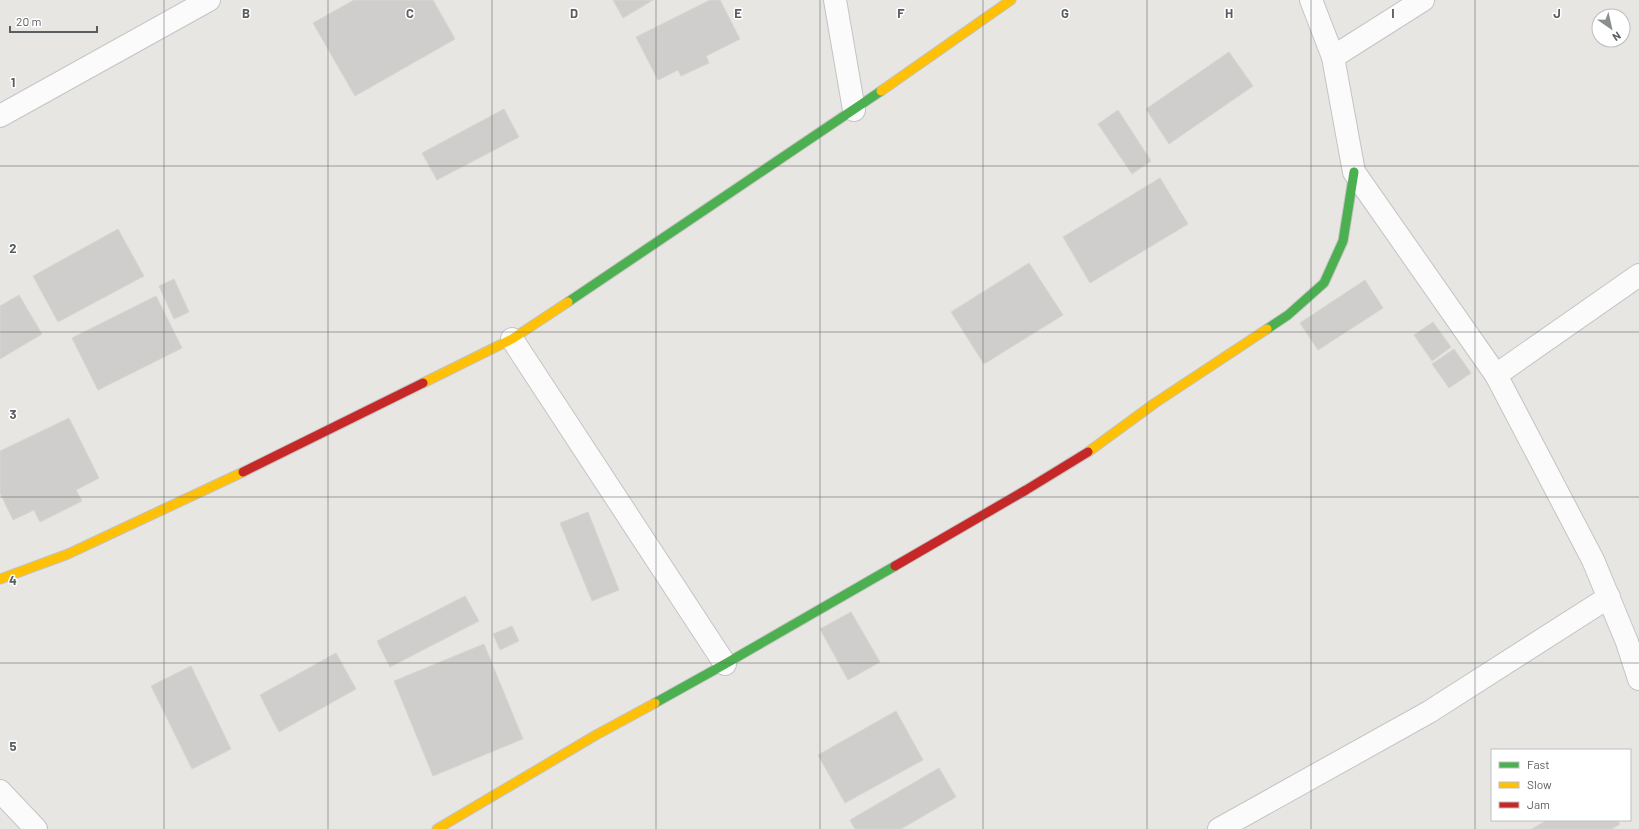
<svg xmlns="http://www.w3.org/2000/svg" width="1639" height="829" font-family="Barlow,sans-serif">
  <rect width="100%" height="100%" fill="#e8e6e3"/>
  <g fill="#d0cecc" stroke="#d7d5d2">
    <path d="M354 0H433L455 39 355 96 313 23Z"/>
    <path d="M613 0H653L623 18Z"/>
    <path d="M710 0H720L740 39 706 56 709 63 681 76 678 70 658 80 636 37Z"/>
    <path d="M1229 52 1253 86 1169 144 1146 109Z"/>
    <path d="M504 109 519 137 437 180 422 153Z"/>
    <path d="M1118 110 1151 161 1132 174 1098 124Z"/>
    <path d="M1160 178 1188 224 1090 283 1063 237Z"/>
    <path d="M118 229 144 276 58 322 33 276Z"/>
    <path d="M1029 263 1063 315 984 364 951 312Z"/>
    <path d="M174 279 189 312 174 319 159 286Z"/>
    <path d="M1365 280 1383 308 1318 350 1300 323Z"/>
    <path d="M19 295 42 334 0 359V306Z"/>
    <path d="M156 296 182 348 98 390 72 338Z"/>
    <path d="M1433 322 1451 347 1432 361 1414 335Z"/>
    <path d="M1454 349 1471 373 1449 388 1432 364Z"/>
    <path d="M69 418 99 478 76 490 82 501 40 522 34 510 13 520 0 493V451Z"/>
    <path d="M588 512 619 590 592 601 560 523Z"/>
    <path d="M465 596 479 621 390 667 377 641Z"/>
    <path d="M851 612 880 662 848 680 820 629Z"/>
    <path d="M512 626 519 641 500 650 493 634Z"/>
    <path d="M484 644 523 739 433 776 394 681Z"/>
    <path d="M336 653 356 689 279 732 260 695Z"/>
    <path d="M191 666 231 749 192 769 151 686Z"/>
    <path d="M896 711 923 760 845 803 818 755Z"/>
    <path d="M939 768 956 797 901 829H855L850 820Z"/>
    <path d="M1547 820H1617L1620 824 1612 829H1532Z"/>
  </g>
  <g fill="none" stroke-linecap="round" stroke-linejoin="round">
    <defs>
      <g id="street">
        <path d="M835 0 854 110"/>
        <path d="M1311 0 1333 57 1354 172 1496 375 1593 560 1627 642 1639 679"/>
        <path d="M1333 57 1423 0"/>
        <path d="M0 116 209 0"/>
        <path d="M512 339 725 664"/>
        <path d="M1496 375 1639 275"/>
        <path d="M0 791 36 829"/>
        <path d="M1219 829 1429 712 1609 597"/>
      </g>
      <g id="fast">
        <path d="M568 302 881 91"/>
        <path d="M1267 329 1288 315 1324 283 1343 241 1354 172"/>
        <path d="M655 703 725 664 895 566"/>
      </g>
      <g id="slow">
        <path d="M881 91 1011 0"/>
        <path d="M423 383 512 339 568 302"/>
        <path d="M1088 452 1155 403 1267 329"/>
        <path d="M0 579 68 554 243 472"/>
        <path d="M437 829 596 735 655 703"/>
      </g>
      <g id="jam">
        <path d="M243 472 423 383"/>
        <path d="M895 566 1026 490 1088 452"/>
      </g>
    </defs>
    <use href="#street" stroke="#c4c4c4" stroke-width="24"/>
    <use href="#fast" stroke="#c2c3c2" stroke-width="11"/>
    <use href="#slow" stroke="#c2c3c2" stroke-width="11"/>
    <use href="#jam" stroke="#c2c3c2" stroke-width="11"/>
    <use href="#street" stroke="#fcfbfb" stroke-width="22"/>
    <use href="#fast" stroke="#4caf50" stroke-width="9"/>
    <use href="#slow" stroke="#ffc107" stroke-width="9"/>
    <use href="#jam" stroke="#c62828" stroke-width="9"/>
  </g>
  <path fill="none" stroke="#595e60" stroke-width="1" stroke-opacity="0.55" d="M164 0V829M328 0V829M492 0V829M656 0V829M820 0V829M983 0V829M1147 0V829M1311 0V829M1475 0V829M0 166H1639M0 332H1639M0 497H1639M0 663H1639"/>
  <g font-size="13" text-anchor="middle" font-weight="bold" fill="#595e60" stroke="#fff" stroke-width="3" stroke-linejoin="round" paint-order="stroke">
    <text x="246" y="18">B</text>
    <text x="410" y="18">C</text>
    <text x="574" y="18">D</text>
    <text x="738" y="18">E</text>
    <text x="901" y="18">F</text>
    <text x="1065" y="18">G</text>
    <text x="1229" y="18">H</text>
    <text x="1393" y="18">I</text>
    <text x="1557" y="18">J</text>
    <text x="13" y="87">1</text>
    <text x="13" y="253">2</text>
    <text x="13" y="419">3</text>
    <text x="13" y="585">4</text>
    <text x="13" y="751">5</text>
  </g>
  <rect x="1491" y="749" width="140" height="72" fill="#ffffff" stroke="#bdbfbf"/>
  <rect x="1499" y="762" width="20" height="6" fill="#4caf50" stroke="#bdbfbf"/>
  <text x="1527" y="769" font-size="12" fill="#595e60">Fast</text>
  <rect x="1499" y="782" width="20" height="6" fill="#ffc107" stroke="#bdbfbf"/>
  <text x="1527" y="789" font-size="12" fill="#595e60">Slow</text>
  <rect x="1499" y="802" width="20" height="6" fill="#c62828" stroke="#bdbfbf"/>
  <text x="1527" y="809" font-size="12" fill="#595e60">Jam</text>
  <g transform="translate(1611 28) rotate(146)"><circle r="19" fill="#ffffff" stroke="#bdbfbf"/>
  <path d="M0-3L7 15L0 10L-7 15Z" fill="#8b8e8e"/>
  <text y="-6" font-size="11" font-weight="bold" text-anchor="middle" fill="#595e60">N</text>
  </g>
  <path d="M10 26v6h87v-6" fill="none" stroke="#595e60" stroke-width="2"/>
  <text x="16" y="26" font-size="12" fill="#595e60" stroke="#ffffff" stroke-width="3" paint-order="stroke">20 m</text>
</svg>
